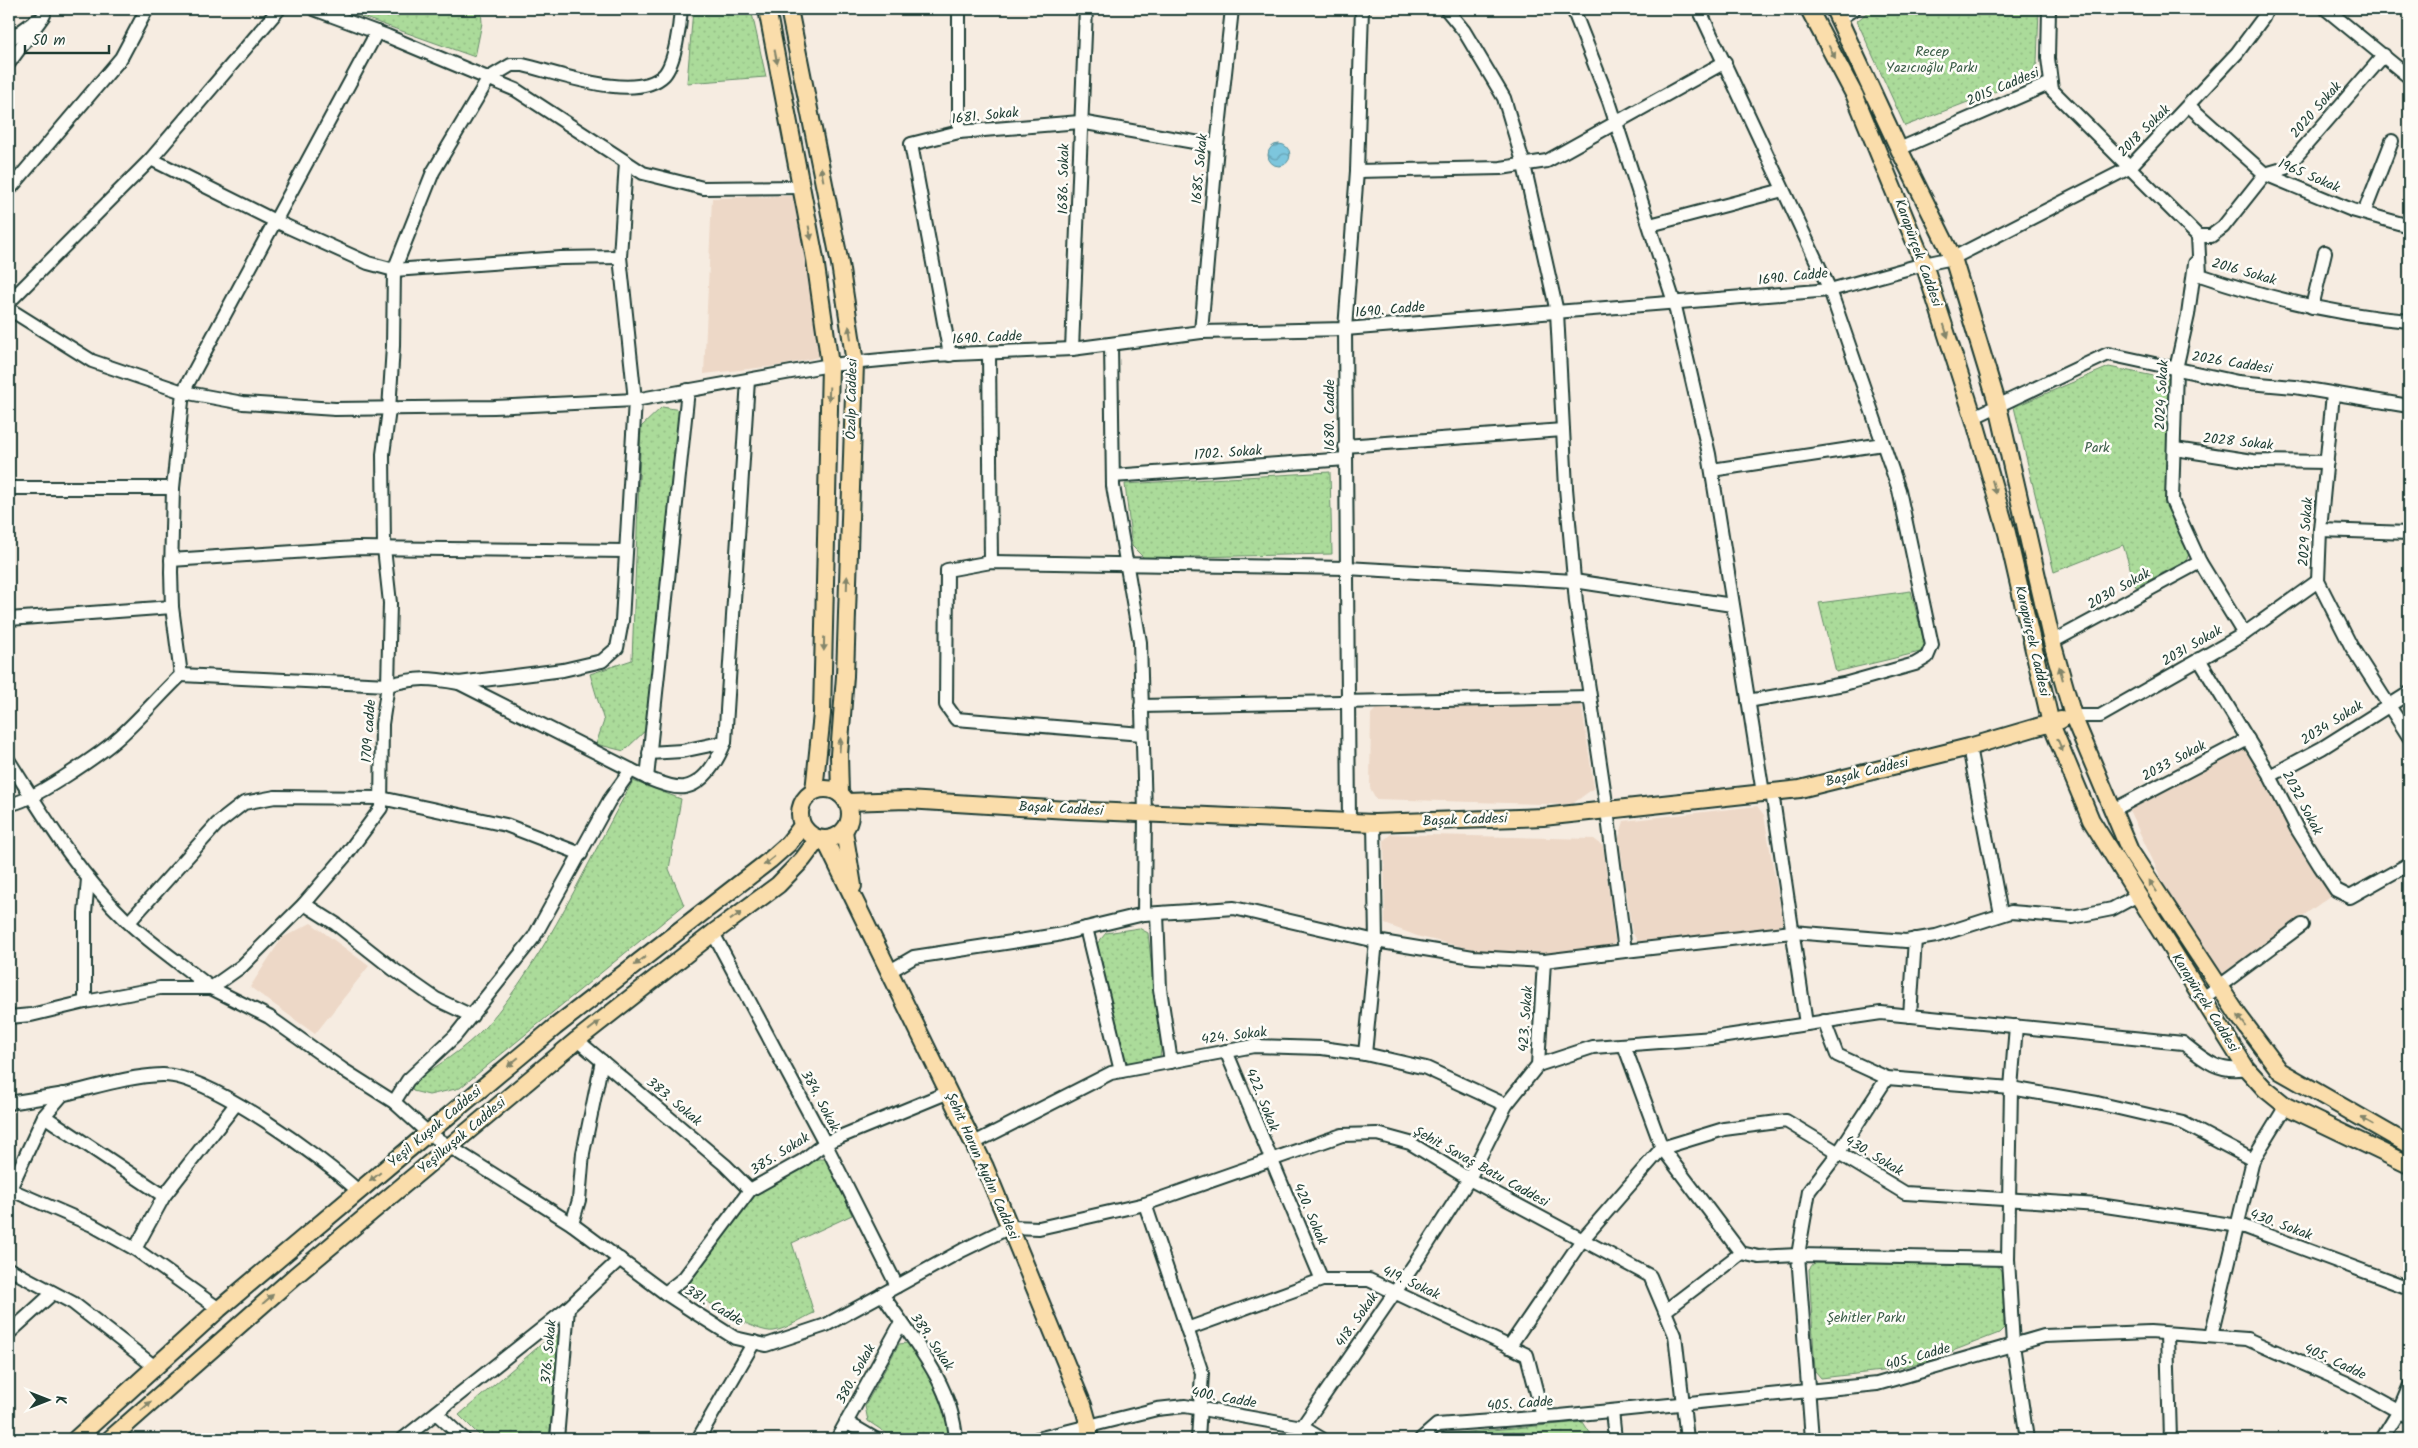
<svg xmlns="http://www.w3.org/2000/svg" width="2418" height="1448" font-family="Kalam,sans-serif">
  <defs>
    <pattern id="grass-dots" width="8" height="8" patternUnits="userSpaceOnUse" patternTransform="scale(1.25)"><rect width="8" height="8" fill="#abdb9a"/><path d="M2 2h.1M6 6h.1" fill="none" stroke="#93bd85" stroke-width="1.8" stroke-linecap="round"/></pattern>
    <pattern id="water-waves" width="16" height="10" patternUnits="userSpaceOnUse" patternTransform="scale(1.25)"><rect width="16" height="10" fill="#7dc6dd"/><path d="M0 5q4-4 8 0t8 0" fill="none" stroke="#66a2b4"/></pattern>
  </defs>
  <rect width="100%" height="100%" fill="#f6ece1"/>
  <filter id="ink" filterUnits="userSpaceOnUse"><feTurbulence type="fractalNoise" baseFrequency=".02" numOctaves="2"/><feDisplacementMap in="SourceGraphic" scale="10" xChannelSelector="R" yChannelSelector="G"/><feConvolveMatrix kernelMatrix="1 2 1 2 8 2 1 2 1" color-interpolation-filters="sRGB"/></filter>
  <g filter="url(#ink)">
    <g fill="#edd8c7">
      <path d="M793 196 823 356 784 365 704 374 712 198Z"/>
      <path d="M1578 702 1582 707 1594 788 1571 805 1376 799 1370 788 1371 714 1379 706Z"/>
      <path d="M2244 747 2290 828 2332 895 2219 976 2171 899 2129 810Z"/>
      <path d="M1757 806 1764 815 1783 923 1775 929 1638 942 1632 932 1619 838 1624 821Z"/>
      <path d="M1391 834 1594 839 1603 846 1615 940 1614 945 1610 948 1528 957 1481 951 1420 937 1385 924 1384 840Z"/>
      <path d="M311 923 369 966 315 1034 250 987 282 938Z"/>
    </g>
    <g fill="url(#grass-dots)" stroke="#658c67">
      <path d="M351 9H481L482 23 475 57 348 12Z"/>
      <path d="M693 9H751L766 77 687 83Z"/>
      <path d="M1878 9H2039L2037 63 2028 79 1905 126 1857 21 1869 11Z"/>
      <path d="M2109 367 2169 379 2167 507 2189 554 2186 561 2136 587 2123 545 2054 572 2014 407Z"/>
      <path d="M662 407 681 410 648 728 624 751 596 744 604 721 590 674 632 660 641 427Z"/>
      <path d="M1330 472 1332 554 1144 558 1132 546 1125 484Z"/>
      <path d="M1911 591 1925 646 1920 652 1836 672 1819 603Z"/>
      <path d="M633 781 681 799 669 869 684 905 460 1088 429 1095 413 1091 410 1083C436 1067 465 1049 486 1026 548 956 587 861 633 781Z"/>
      <path d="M1139 928 1148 933 1161 1049 1160 1057 1135 1065 1129 1064 1124 1057 1096 945 1106 933Z"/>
      <path d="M814 1159H824L829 1162 852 1215 792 1243 814 1313C802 1318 787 1329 774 1331 756 1334 707 1301 690 1291L689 1284 752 1197Z"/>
      <path d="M1814 1263 1997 1265 2005 1276 2004 1328 1999 1333 1927 1361 1890 1370 1821 1378 1815 1371 1809 1269Z"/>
      <path d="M552 1335H560L549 1439H483L459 1415Z"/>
      <path d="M908 1343C927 1371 949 1404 949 1439H895L868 1421 865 1406 899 1344Z"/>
      <path d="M1583 1422 1594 1439H1439L1445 1434Z"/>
    </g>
    <circle fill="url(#water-waves)" stroke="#578f99" cx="1279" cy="155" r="11"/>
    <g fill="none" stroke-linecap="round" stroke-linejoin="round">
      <defs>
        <g id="minor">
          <path d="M314 9 387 36 516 90 643 173 703 188 801 187"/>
          <path d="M1446 9 1464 31 1504 98 1524 165 1557 312 1566 488 1576 602 1607 810 1625 951 1792 932 1906 941 1936 936 2011 912 2072 917 2112 909 2138 895"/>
          <path d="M1573 9 1609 101 1674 302 1709 454 1763 793"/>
          <path d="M1699 9 1830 290 1899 490 1932 645 1927 657 1915 664 1844 684 1748 701"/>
          <path d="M2049 9 2048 58 2052 90 2198 236 2200 275C2267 298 2338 315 2409 321"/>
          <path d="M2326 9 2409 77"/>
          <path d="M1840 18 1854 9"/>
          <path d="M9 40 35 21"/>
          <path d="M9 63 44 15"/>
          <path d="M2189 106 2265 174 2352 210 2409 226"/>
          <path d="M959 132V9"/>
          <path d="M1899 149 2051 83"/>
          <path d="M151 159 275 221 368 263 394 270 561 258 620 257"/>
          <path d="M1357 171 1501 168 1547 161 1725 62"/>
          <path d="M9 190 121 58 147 9"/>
          <path d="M2364 213 2392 141"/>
          <path d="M1650 225 1783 190"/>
          <path d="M2198 236H2211L2223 227 2265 174 2286 168 2384 55"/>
          <path d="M2195 263 2188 315 2176 369 2172 501 2200 562 2244 634"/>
          <path d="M9 302 151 159 279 9"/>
          <path d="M2312 307 2325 252"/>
          <path d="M9 309 92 361 183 392 243 403 335 409 494 407 635 400 830 365 933 355 1072 349 1201 332 1345 329 1830 290 1924 264 1953 258 2129 168 2237 53 2263 18 2267 9"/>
          <path d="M1201 332 1217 146 1232 9"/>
          <path d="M1072 349 1086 9"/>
          <path d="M989 353 991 562"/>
          <path d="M950 355 911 144 959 132 1080 122 1217 146"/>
          <path d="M2333 394 2320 530 2318 581 2351 646 2409 737"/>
          <path d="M1974 417 2108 354 2238 382 2295 387 2409 406"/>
          <path d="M1345 446 1563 430"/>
          <path d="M2175 449 2253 461 2327 462"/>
          <path d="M1712 470 1883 444"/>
          <path d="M1113 476 1346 459"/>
          <path d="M9 488H173"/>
          <path d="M2320 530 2409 533"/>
          <path d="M171 560 356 548 626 551"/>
          <path d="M9 619 172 607"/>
          <path d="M2052 642 2200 562"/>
          <path d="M2199 659 2270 776 2297 829 2320 866 2336 890 2350 897 2409 864"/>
          <path d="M181 675 388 685C418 677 429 678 459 683L647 778C658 782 673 789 685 787 705 783 718 759 725 742L748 380"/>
          <path d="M459 683 563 670 602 661 617 648 622 621 635 400 620 257 626 162"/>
          <path d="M1141 706 1589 697"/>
          <path d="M2073 716H2100L2244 634 2318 581"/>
          <path d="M1142 734 956 719 946 705 947 570 991 562 1346 568 1574 581 1732 605"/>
          <path d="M1969 747 2001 914"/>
          <path d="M649 753 682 751 725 742"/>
          <path d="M9 761C45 818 79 875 128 922 154 946 184 966 211 988L242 966 304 904 346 855 381 808 382 724 388 685 390 603 384 548 383 454 389 410 393 346 394 270 433 172 489 78 511 65H523C558 73 636 103 664 75 675 63 680 25 681 9"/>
          <path d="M2270 776 2322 748 2409 693"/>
          <path d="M647 778 688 390"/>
          <path d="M1772 792 1806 1024"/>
          <path d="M9 804C27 805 100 754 116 740 139 720 159 696 181 675L172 607 171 572 173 488 183 392 377 32"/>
          <path d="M2113 810 2248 739"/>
          <path d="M1349 822 1345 329 1357 171 1362 9"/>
          <path d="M304 904 336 924 393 969 436 999 472 1016"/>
          <path d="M1144 914 1234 908 1376 941 1473 957 1544 961 1625 951"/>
          <path d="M1157 914 1160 989 1171 1062"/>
          <path d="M129 922 217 824 244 803 275 797 381 798 506 825 581 854"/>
          <path d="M1086 928 1121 1071"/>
          <path d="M713 933 825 1143 897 1286"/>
          <path d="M890 971 914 957 1057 935 1144 914 1145 813 1140 642 1113 486 1111 344"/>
          <path d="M2202 999 2302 925"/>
          <path d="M85 1002V913L88 879"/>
          <path d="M1910 1016 1915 939"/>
          <path d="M9 1017 31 1015 85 1002 160 988H211L269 1017 342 1069 394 1102 428 1133 572 1224 665 1293 694 1312 735 1338 766 1345 826 1325 963 1250 1010 1227 1039 1228 1145 1204 1342 1135 1377 1134 1410 1143 1469 1179 1650 1276 1675 1335 1687 1439"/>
          <path d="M1824 1021 1837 1055 1887 1078 2011 1088 2097 1103 2183 1123 2253 1160"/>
          <path d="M2016 1026 2011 1088 2008 1259 2013 1345 2027 1439"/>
          <path d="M577 1040 725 1165 750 1190"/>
          <path d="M1624 1045 1662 1148 1741 1253 1759 1257 1798 1255 2008 1259"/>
          <path d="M1226 1051 1322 1280"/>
          <path d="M1365 1054 1376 941 1374 823"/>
          <path d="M1538 1065 1593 1047 1713 1038 1881 1013 2183 1043C2203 1059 2219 1074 2246 1068"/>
          <path d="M394 1102 408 1080 455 1036 534 937 609 801 631 770"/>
          <path d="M9 1103C27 1100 46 1097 65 1094 96 1087 129 1076 162 1075 207 1073 324 1159 358 1191"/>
          <path d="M44 1116 164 1196"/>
          <path d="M974 1143 1111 1073 1254 1046 1322 1048 1365 1054 1426 1068 1506 1105"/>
          <path d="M9 1189 92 1225 135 1249 219 1309"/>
          <path d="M9 1191 44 1116 63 1094"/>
          <path d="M1145 1204 1202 1373 1198 1439"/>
          <path d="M572 1224 579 1200 583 1153 602 1061"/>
          <path d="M135 1249 164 1196 236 1104"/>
          <path d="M9 1269 73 1303 155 1367"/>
          <path d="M665 1293 684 1278 750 1190 802 1161 825 1143 949 1092"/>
          <path d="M882 1294C912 1339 952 1384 956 1439"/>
          <path d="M1665 1311 1741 1253"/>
          <path d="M1187 1329 1322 1280H1369L1527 1355 1543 1417"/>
          <path d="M9 1333 53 1293"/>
          <path d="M2167 1334 2170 1439"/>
          <path d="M2211 1336 2253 1160 2286 1106"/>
          <path d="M1509 1347 1582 1240 1662 1148 1724 1129 1786 1121 1905 1193 2099 1205 2245 1227 2409 1288"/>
          <path d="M1612 1411 1615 1439"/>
          <path d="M436 1413 464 1439"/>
          <path d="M846 1422 875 1439"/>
          <path d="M1302 1427 1422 1253 1469 1179 1506 1105 1538 1065 1544 961"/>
          <path d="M403 1439 568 1308"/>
          <path d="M557 1439 568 1308 620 1259"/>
          <path d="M698 1439 754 1342"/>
          <path d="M837 1439 901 1323"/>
          <path d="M1037 1439 1157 1409 1185 1406 1302 1427 1322 1439"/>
          <path d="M1421 1439 1437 1425 1560 1416 1877 1384 2044 1336 2150 1332 2247 1339 2347 1383 2409 1417"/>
          <path d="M1812 1439 1798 1255 1809 1191 1839 1152 1887 1078"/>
          <path d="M2382 1439 2399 1411 2409 1387"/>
        </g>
        <g id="major">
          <path d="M767 9 815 259 830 365 822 714 814 791"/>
          <path d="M789 9 840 264 855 363 845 676 839 755 840 794"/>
          <path d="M1809 9 1855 96 1924 264 1975 422 2007 533 2051 724 2091 820 2246 1068 2265 1089 2286 1106 2409 1165"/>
          <path d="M1834 9 1899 149 1953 258 1998 406 2052 642 2073 716 2130 851 2238 1015 2280 1071 2409 1145"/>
          <circle cx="825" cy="814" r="25"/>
          <path d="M847 802 907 800 1068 810 1374 823 1543 817 1800 789 1969 747 2061 720"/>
          <path d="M844 831 853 886"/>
          <path d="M825 840 985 1167 1083 1405 1089 1426V1439"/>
          <path d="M76 1439 219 1309 428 1133 555 1027 770 860 788 844 802 826"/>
          <path d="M110 1439 295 1276 577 1040 713 933 778 885 803 859 818 839"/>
        </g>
      </defs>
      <use href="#minor" stroke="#1f3d34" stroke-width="16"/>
      <use href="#major" stroke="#1f3d34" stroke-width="20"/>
      <use href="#minor" stroke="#fdfcf7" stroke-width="12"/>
      <use href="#major" stroke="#faddab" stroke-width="16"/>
    </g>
    <defs><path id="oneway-solid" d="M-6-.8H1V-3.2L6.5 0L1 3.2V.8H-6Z" transform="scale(1.25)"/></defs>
    <g fill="#82856a">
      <use href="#oneway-solid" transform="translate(1832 52) rotate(62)"/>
      <use href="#oneway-solid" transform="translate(776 57) rotate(79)"/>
      <use href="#oneway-solid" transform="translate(822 174) rotate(-101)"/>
      <use href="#oneway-solid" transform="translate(810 233) rotate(79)"/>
      <use href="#oneway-solid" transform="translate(1946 331) rotate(72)"/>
      <use href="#oneway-solid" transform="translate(850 333) rotate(-99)"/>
      <use href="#oneway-solid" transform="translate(829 394) rotate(92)"/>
      <use href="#oneway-solid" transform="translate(1994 487) rotate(74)"/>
      <use href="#oneway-solid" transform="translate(847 583) rotate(-88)"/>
      <use href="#oneway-solid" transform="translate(824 644) rotate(91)"/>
      <use href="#oneway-solid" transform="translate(2061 673) rotate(-105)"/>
      <use href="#oneway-solid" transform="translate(840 745) rotate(-86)"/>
      <use href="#oneway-solid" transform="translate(2060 745) rotate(67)"/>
      <use href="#oneway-solid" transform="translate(769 861) rotate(141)"/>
      <use href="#oneway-solid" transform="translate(2153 886) rotate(-123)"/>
      <use href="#oneway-solid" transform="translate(736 916) rotate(-36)"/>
      <use href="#oneway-solid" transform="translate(640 961) rotate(142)"/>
      <use href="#oneway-solid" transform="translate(2242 1021) rotate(-127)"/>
      <use href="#oneway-solid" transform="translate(594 1026) rotate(-38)"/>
      <use href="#oneway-solid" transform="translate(513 1062) rotate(140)"/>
      <use href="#oneway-solid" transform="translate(2367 1121) rotate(-151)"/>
      <use href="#oneway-solid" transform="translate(375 1177) rotate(140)"/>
      <use href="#oneway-solid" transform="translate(268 1299) rotate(-41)"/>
      <use href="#oneway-solid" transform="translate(146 1406) rotate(-42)"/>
    </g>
  </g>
  <g text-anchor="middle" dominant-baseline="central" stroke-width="5" stroke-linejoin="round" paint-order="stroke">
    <g font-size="14" fill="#3b5d48" stroke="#fdfcf7">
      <text x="1932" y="52">Recep<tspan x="1932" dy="16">Yazıcıoğlu Parkı</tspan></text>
      <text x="2097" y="448">Park</text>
      <text x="1866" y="1318">Şehitler Parkı</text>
    </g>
    <g font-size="14" fill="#1f3d34" stroke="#fdfcf7">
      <text transform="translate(2003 87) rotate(-23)">2015 Caddesi</text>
      <text transform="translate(2316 110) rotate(-49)">2020 Sokak</text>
      <text transform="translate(985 116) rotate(-6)">1681. Sokak</text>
      <text transform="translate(2144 131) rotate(-45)">2018 Sokak</text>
      <text transform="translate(1200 169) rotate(-85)">1685. Sokak</text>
      <text transform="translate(2309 176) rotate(23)">1965 Sokak</text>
      <text transform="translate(1064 179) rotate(-89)">1686. Sokak</text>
      <text transform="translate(1918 253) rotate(70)">Karapürçek Caddesi</text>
      <text transform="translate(2244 272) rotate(16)">2016 Sokak</text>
      <text transform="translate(1793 277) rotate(-6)">1690. Cadde</text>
      <text transform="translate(1390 310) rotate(-5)">1690. Cadde</text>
      <text transform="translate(987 338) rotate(-3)">1690. Cadde</text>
      <text transform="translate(2232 363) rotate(9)">2026 Caddesi</text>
      <text transform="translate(2162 395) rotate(-87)">2024 Sokak</text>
      <text transform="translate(852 399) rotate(-89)">Özalp Caddesi</text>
      <text transform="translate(1330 415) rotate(-90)">1680. Cadde</text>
      <text transform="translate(2238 442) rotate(6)">2028 Sokak</text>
      <text transform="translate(1228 453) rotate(-4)">1702. Sokak</text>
      <text transform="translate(2306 532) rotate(-86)">2029 Sokak</text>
      <text transform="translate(2119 589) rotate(-29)">2030 Sokak</text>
      <text transform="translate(2032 641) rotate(77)">Karapürçek Caddesi</text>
      <text transform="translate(2192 646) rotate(-30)">2031 Sokak</text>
      <text transform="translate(2332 723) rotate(-32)">2034 Sokak</text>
      <text transform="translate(369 731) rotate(-86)">1709 cadde</text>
      <text transform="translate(2174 761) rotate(-28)">2033 Sokak</text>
      <text transform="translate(1867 772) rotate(-14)">Başak Caddesi</text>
      <text transform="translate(2302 803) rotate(62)">2032 Sokak</text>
      <text transform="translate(1061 809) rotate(3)">Başak Caddesi</text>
      <text transform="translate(1465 820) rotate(-2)">Başak Caddesi</text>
      <text transform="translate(2205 1003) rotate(58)">Karapürçek Caddesi</text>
      <text transform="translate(1526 1019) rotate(-86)">423. Sokak</text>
      <text transform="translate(1234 1036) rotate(-7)">424. Sokak</text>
      <text transform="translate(1262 1100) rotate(68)">422. Sokak</text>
      <text transform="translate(820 1101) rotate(62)">384. Sokak</text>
      <text transform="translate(674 1102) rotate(40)">383. Sokak</text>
      <text transform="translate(435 1127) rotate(-40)">Yeşil Kuşak Caddesi</text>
      <text transform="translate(462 1136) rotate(-40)">Yeşilkuşak Caddesi</text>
      <text transform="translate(780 1154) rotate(-32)">385. Sokak</text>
      <text transform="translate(1874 1156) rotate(31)">430. Sokak</text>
      <text transform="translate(982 1166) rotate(66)">Şehit Harun Aydın Caddesi</text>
      <text transform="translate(1481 1167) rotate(29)">Şehit Savaş Batu Caddesi</text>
      <text transform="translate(1310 1214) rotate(67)">420. Sokak</text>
      <text transform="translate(2281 1225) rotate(20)">430. Sokak</text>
      <text transform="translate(1411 1283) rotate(25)">419. Sokak</text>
      <text transform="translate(714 1306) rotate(31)">381. Cadde</text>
      <text transform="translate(1357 1320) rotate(-55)">418. Sokak</text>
      <text transform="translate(932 1342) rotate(56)">389. Sokak</text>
      <text transform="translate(549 1352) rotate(-85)">376. Sokak</text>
      <text transform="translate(1918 1357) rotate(-16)">405. Cadde</text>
      <text transform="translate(2335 1362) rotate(25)">405. Cadde</text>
      <text transform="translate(856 1374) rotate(-61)">380. Sokak</text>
      <text transform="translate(1224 1398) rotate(10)">400. Cadde</text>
      <text transform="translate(1520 1404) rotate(-4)">405. Cadde</text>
    </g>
  </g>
  <rect width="2418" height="1448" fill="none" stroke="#fdfcf7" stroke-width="30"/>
  <rect x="15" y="15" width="2388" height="1418" fill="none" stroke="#1f3d34" stroke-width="2" filter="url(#ink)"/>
  <g transform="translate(48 1400) rotate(90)" stroke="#fdfcf7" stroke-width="4" paint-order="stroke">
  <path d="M0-4L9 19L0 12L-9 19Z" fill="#1f3d34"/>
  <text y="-8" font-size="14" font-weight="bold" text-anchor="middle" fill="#1f3d34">K</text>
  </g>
  <path d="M25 45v8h84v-8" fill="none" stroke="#1f3d34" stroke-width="2.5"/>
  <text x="32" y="45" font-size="15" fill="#1f3d34" stroke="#fdfcf7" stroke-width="4" paint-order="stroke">50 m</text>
</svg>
